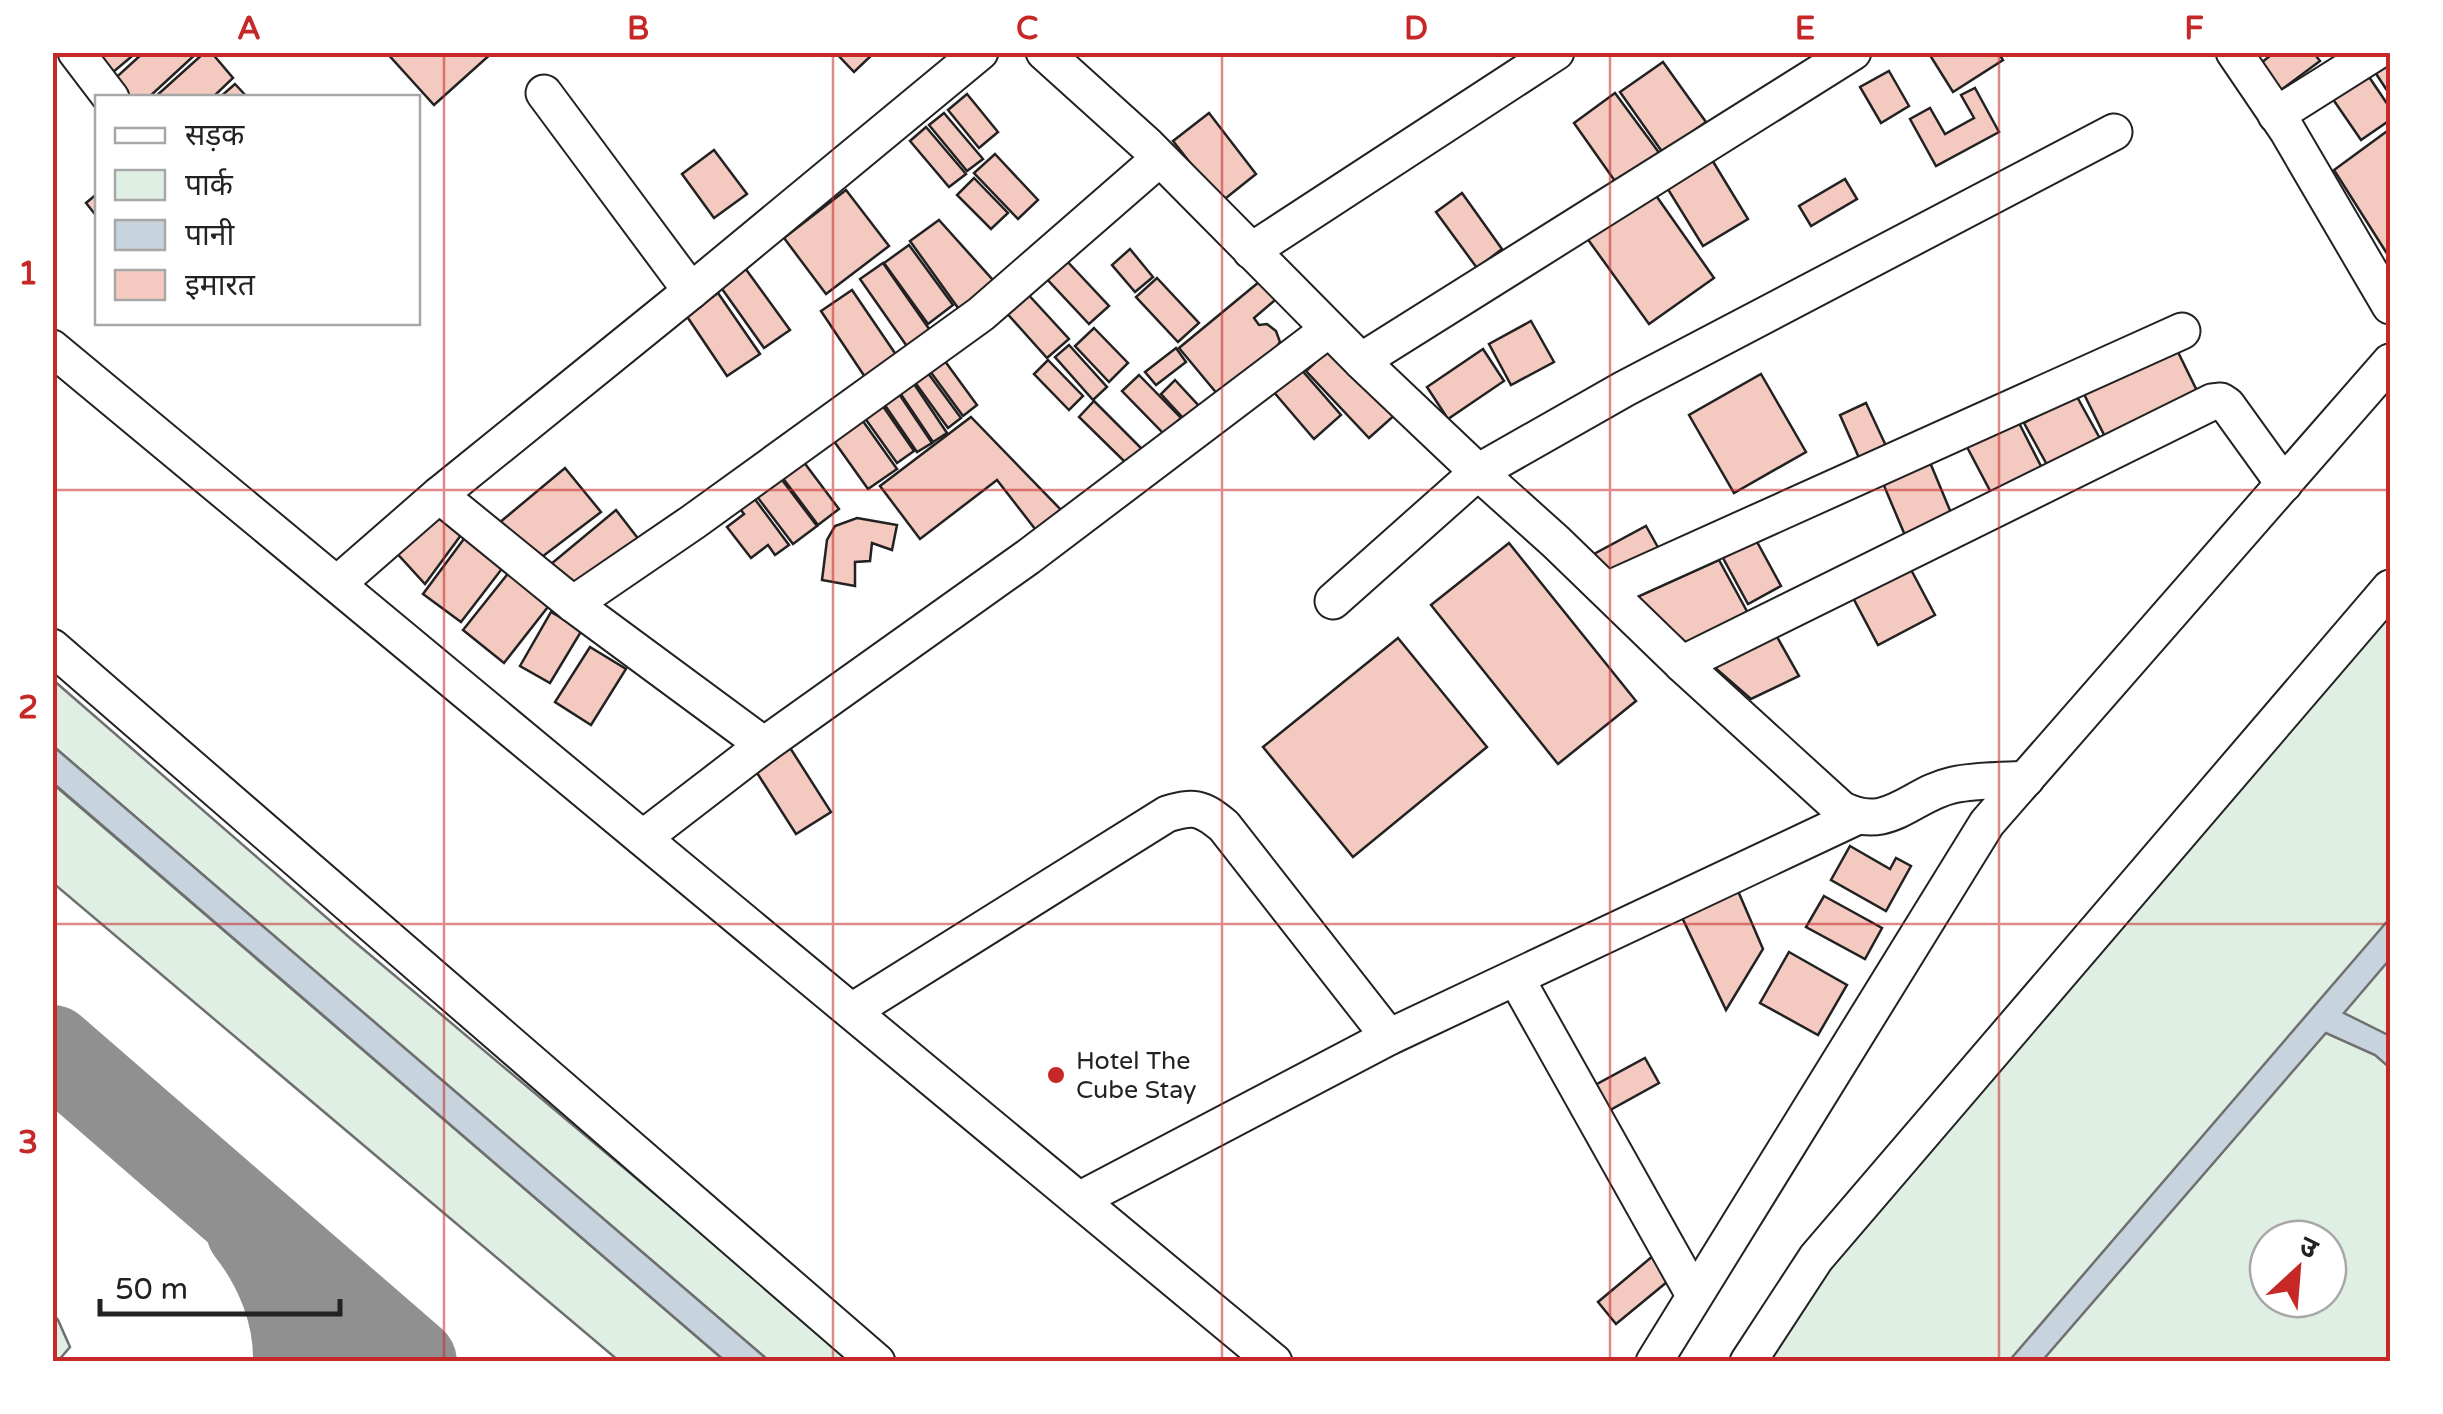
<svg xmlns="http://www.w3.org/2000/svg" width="2443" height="1414" font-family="'Varela Round','Noto Sans Devanagari',sans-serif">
  <rect width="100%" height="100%" fill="#fff"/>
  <g fill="#e0efe3" stroke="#6f6f6f" stroke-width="2.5" fill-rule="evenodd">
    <path d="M2390 614V1361L1764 1362 1831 1262ZM2268 1239H2328V1299H2268Z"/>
    <path d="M52 679 350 938 854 1361H769L53 746Z"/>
    <path d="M52 783 725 1361H619L53 883Z"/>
    <path d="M53 1314 58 1320 70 1347 58 1361H53Z"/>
  </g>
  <g fill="#c7d3dd" stroke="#6f6f6f" stroke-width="2.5">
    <path d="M53 746 769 1361H725L53 783Z"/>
    <path d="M2390 918V959L2344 1013 2390 1036V1068L2375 1055 2326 1033 2042 1361H2009Z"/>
  </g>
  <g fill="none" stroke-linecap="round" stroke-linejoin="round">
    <g stroke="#909090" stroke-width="88">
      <path d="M52 1049 413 1362"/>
      <path d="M250 1230C279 1267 298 1314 297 1362"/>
    </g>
  </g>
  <g fill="#f3c9c0" stroke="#222" stroke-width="2.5">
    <path d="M84 52H137L106 78Z"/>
    <path d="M144 52H198L148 98H123L110 83Z"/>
    <path d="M205 52H211L233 78 212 98H154Z"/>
    <path d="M386 52H493L434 105Z"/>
    <path d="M835 52H875L854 72Z"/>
    <path d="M1928 52H1998L2003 60 1953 92Z"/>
    <path d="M2275 52H2313L2320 61 2277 93 2257 66Z"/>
    <path d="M2390 52V95L2371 66Z"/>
    <path d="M1663 62 1706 122 1663 153 1620 92Z"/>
    <path d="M2363 68 2390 108V120L2361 140 2328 92Z"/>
    <path d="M1889 71 1909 106 1881 123 1860 87Z"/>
    <path d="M235 84 248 98H219Z"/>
    <path d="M1975 88 1999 132 1936 166 1910 119 1930 108 1945 134 1974 118 1961 95Z"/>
    <path d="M1615 93 1660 154 1617 184 1574 123Z"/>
    <path d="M967 94 998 132 979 148 948 110Z"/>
    <path d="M944 113 983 159 967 171 929 125Z"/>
    <path d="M1209 113 1256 174 1221 202 1173 141Z"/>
    <path d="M926 127 966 174 949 187 910 141Z"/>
    <path d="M2390 129V247L2386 252 2334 170Z"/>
    <path d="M714 150 747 194 714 218 682 174Z"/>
    <path d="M1706 150 1748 219 1703 246 1661 178Z"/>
    <path d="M995 154 1038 200 1018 219 974 173Z"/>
    <path d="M974 178 1008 213 991 229 957 195Z"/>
    <path d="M1845 179 1857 199 1811 226 1799 206Z"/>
    <path d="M1650 187 1714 278 1649 324 1584 234Z"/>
    <path d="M846 190 889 246 826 294 784 238Z"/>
    <path d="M98 193V218L86 203Z"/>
    <path d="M1462 193 1502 249 1477 268 1436 212Z"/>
    <path d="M939 220 1001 289 961 312 910 241Z"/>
    <path d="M909 245 953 305 928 324 884 263Z"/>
    <path d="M1130 249 1153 277 1135 292 1112 265Z"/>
    <path d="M1065 259 1109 306 1089 324 1045 277Z"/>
    <path d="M883 263 934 336 911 352 860 279Z"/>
    <path d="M745 268 790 330 764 348 720 286Z"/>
    <path d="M1265 277 1281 295 1254 318 1259 325 1267 324 1276 331 1280 342 1267 361 1219 396 1179 348Z"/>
    <path d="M1157 278 1199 323 1178 342 1136 297Z"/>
    <path d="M852 290 901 362 869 383 821 311Z"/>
    <path d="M1025 291 1069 339 1047 358 1004 310Z"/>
    <path d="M718 293 760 354 727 376 686 315Z"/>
    <path d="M1531 321 1554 362 1511 385 1489 344Z"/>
    <path d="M1094 328 1128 363 1109 382 1075 346Z"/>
    <path d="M1069 345 1107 387 1093 400 1055 357Z"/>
    <path d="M1334 345 1397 413 1369 438 1306 371Z"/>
    <path d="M1176 348 1186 362 1156 385 1145 372Z"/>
    <path d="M2176 348 2202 401 2110 447 2084 394Z"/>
    <path d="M1483 349 1504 381 1448 419 1427 387Z"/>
    <path d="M939 353 977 405 963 416 924 363Z"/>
    <path d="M1048 360 1083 396 1069 410 1034 374Z"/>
    <path d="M922 365 961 418 948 428 909 374Z"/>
    <path d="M1299 367 1341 415 1314 439 1272 390Z"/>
    <path d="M1761 374 1806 452 1734 493 1689 415Z"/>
    <path d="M1139 375 1181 418 1164 434 1122 391Z"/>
    <path d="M910 378 947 433 933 442 896 387Z"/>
    <path d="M1175 380 1199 406 1184 419 1161 394Z"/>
    <path d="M895 388 932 443 917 452 880 398Z"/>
    <path d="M2076 395 2103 444 2051 472 2024 423Z"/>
    <path d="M1094 401 1144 451 1129 466 1079 417Z"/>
    <path d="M880 402 914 451 897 463 862 414Z"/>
    <path d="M1866 403 1887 448 1860 460 1840 415Z"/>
    <path d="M860 417 897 469 868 489 831 437Z"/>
    <path d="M971 417 1065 514 1039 534 997 480 920 539 880 486Z"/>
    <path d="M2018 421 2046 476 1996 502 1967 447Z"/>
    <path d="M800 457 839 509 818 525 779 473Z"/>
    <path d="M1929 460 1954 520 1907 540 1882 481Z"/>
    <path d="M565 468 601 512 534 563 493 528Z"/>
    <path d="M776 472 817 526 793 544 752 490Z"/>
    <path d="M751 494 789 545 775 555 768 545 751 558 727 527 744 514 737 505Z"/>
    <path d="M442 503 464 531 425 584 393 549Z"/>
    <path d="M616 510 640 541 571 593 545 569Z"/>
    <path d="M857 518 897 525 892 550 872 543 870 561 855 562V586L822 580 827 540 835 526Z"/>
    <path d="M1646 526 1664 558 1612 587 1594 554Z"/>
    <path d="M472 528 511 557 461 622 423 594Z"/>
    <path d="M1756 540 1781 586 1748 604 1723 558Z"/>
    <path d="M1509 543 1636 701 1558 764 1431 605Z"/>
    <path d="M1719 560 1749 615 1692 648 1635 598Z"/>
    <path d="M1908 564 1935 615 1878 645 1851 594Z"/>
    <path d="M510 571 551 603 504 663 463 630Z"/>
    <path d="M551 612 582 630 550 683 520 666Z"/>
    <path d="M1772 628 1799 676 1751 699 1705 659Z"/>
    <path d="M1398 638 1487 747 1353 857 1263 747Z"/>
    <path d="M590 647 626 669 591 725 555 702Z"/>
    <path d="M787 743 831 812 796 834 752 765Z"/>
    <path d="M1850 846 1890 869 1896 858 1911 866 1886 911 1831 880Z"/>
    <path d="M1735 884 1763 949 1726 1010 1679 911Z"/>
    <path d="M1824 896 1882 928 1865 959 1806 927Z"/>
    <path d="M1789 952 1847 985 1818 1035 1760 1003Z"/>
    <path d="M1645 1058 1659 1083 1601 1115 1586 1090Z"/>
    <path d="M1654 1255 1673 1277 1616 1324 1598 1302Z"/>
  </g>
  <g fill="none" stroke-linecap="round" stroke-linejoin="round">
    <defs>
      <g id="minor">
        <path d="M76 52 111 98"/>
        <path d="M1044 52 1147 145 1361 361 1478 472 1556 542 1682 664 1841 809C1888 834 1911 794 1953 785 1977 780 2002 781 2026 779"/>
        <path d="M2234 52 2287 130 2390 306"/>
        <path d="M544 93 691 291"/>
        <path d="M2276 115 2376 52"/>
        <path d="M1251 251 1556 52"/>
        <path d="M52 348 1274 1362"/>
        <path d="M1361 361 1853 52"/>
        <path d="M439 495 573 604 764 745"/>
        <path d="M337 584 439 495 691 291 980 52"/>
        <path d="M1607 590 2182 331"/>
        <path d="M1333 601 1478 472 1624 389 2114 132"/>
        <path d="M573 604 693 522 981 314 1159 159"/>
        <path d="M52 647 877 1362"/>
        <path d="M1682 664 2212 402 2221 401 2227 405 2284 484"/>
        <path d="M643 838 764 745 1028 557 1328 330"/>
        <path d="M1516 978 1694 1295"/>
        <path d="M852 1011 1167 814C1194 806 1201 807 1224 826L1389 1037"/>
        <path d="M1079 1200 1389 1037 1856 817"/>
        <path d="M1654 1362 1987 823 2390 362"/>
        <path d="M1748 1362 1816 1258 2390 588"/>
      </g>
    </defs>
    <use href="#minor" stroke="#222" stroke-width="39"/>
    <use href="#minor" stroke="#fff" stroke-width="35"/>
  </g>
  <path fill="none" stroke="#c62828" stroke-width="2.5" stroke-opacity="0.55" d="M444 52V1362M833 52V1362M1222 52V1362M1610 52V1362M1999 52V1362M52 490H2390M52 924H2390"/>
  <circle fill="#c62828" stroke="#fff" stroke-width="4" cx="1056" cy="1075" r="10"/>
  <g text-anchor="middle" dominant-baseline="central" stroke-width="8" stroke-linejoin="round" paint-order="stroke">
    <g font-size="25" fill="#222" stroke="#fff" text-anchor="start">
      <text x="1076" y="1061">Hotel The<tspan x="1076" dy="29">Cube Stay</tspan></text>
    </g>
  </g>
  <rect width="2443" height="1414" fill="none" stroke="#ffffff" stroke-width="110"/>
  <rect x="95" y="95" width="325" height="230" fill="#ffffff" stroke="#a7a7a7" stroke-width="2.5"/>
  <rect x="115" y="128" width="50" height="15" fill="#ffffff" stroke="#a7a7a7" stroke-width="2.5"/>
  <text x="185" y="145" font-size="30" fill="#222222">सड़क</text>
  <rect x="115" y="170" width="50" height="30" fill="#e0efe3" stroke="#a7a7a7" stroke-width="2.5"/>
  <text x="185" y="195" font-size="30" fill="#222222">पार्क</text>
  <rect x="115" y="220" width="50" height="30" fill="#c7d3dd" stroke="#a7a7a7" stroke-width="2.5"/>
  <text x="185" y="245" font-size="30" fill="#222222">पानी</text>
  <rect x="115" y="270" width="50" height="30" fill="#f3c9c0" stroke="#a7a7a7" stroke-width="2.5"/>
  <text x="185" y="295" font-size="30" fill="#222222">इमारत</text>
  <g transform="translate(2298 1269) rotate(26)"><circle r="48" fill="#ffffff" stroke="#a7a7a7" stroke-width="2.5"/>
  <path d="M0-8L18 38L0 25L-18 38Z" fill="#c62828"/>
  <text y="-15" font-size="28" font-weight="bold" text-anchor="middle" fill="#222222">उ</text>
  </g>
  <path d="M100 1299v15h240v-15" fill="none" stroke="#222222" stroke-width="5"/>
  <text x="115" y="1299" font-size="30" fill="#222222" stroke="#ffffff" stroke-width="8" paint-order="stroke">50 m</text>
  <rect x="55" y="55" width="2333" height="1304" fill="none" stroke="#c62828" stroke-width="4"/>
  <g font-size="32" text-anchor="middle" font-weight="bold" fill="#c62828">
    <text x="249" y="39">A</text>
    <text x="638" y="39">B</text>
    <text x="1027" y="39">C</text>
    <text x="1416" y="39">D</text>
    <text x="1805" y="39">E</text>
    <text x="2194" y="39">F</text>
    <text x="28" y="284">1</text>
    <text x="28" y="718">2</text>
    <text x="28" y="1153">3</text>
  </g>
</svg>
